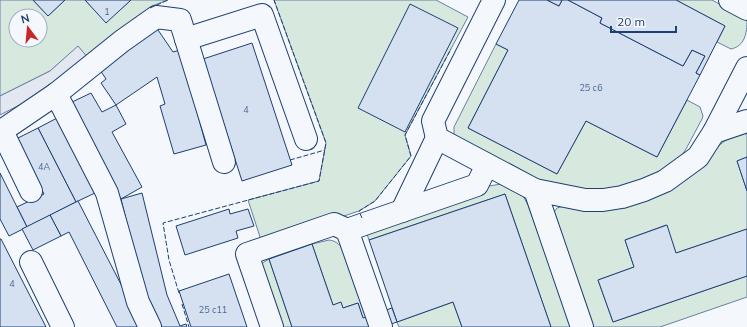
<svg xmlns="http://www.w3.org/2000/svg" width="747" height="327" font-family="Mulish,sans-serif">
  <rect width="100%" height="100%" fill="#f4f7fb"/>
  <g fill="#d7e8df" stroke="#687fa3" fill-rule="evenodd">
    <path d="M0 0H33L48 16 65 0H85L106 22 131 0H168L152 6 89 59 78 47 50 71 0 96ZM16 16H40V40H16Z"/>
    <path d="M274 0H436L468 17 405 135 411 156 375 201 359 211 262 243 248 200 319 181 326 143Z"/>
    <path d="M676 0H712L742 16 747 20C747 33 745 46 731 49L717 42 725 26Z"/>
    <path d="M496 44 508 50 468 128 557 174 586 121 657 157 687 100 700 107 703 116 702 119 686 149 677 162 661 173 621 188 585 191 537 181 454 137V127Z"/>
    <path d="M747 130V157L737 161 747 191V229L676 253 666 225 625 240 634 267 598 280 613 322 747 276V297L660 327H593L554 222V212L557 208 704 163C720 143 723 140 747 130Z"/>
    <path d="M501 184 522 194 528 205 573 327H551L505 194 369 240 365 228 489 186Z"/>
    <path d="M329 240C337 241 340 245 344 252L370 327H366L358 303 343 308 341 303 333 305 312 244Z"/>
    <path d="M269 259 292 327H277L260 266 264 262Z"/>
    <path d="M453 302 462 327H399L397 322Z"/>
  </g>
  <path fill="#e3e8f0" stroke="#687fa3" d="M78 46 89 59 58 85 0 115V96L50 71Z"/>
  <g fill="#d5e0f0" stroke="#1d3f73">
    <path d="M33 0H65L48 16Z"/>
    <path d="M85 0H131L106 23Z"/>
    <path d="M519 0H547L559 6 562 0H568L602 18 600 23 683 66 692 50 705 56 696 73 700 75 657 157 586 121 557 174 468 128 508 50 496 44Z"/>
    <path d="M547 0H562L559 6Z"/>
    <path d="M568 0H676L725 26 700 75 696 73 705 56 692 50 683 66 600 23 602 18Z"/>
    <path d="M410 4 458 28 405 132 358 108Z"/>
    <path d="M156 27 173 52 180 50 206 145 174 154 160 106 165 104 157 77 116 105 101 83 106 79 98 67Z"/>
    <path d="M252 43 292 165 242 181 203 59Z"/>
    <path d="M91 93 102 112 116 105 126 124 112 132 142 187 121 199 70 103Z"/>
    <path d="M59 117 97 192 76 202 38 128Z"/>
    <path d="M38 128 76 202 27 227 17 207 44 194 16 139Z"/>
    <path d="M747 157V191L737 161Z"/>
    <path d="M0 173 27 227 9 236 0 219Z"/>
    <path d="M142 193 167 295 180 326 186 324 187 327H162L150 301H146L121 199Z"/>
    <path d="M505 194 551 327H462L453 302 397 322 369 240Z"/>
    <path d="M78 201 143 327H117L69 232 61 236 50 215Z"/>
    <path d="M229 209 230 214 248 209 254 226 236 231 238 238 185 255 176 226Z"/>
    <path d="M50 215 61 236 33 250 22 229Z"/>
    <path d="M667 225 676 253 747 229V276L613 322 598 280 634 267 625 240Z"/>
    <path d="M0 239H1L46 327H0Z"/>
    <path d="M312 244 333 305 341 302 343 308 358 303 363 318 392 308 397 322 382 327H292L269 259Z"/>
    <path d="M229 274 247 327H191L179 291Z"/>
  </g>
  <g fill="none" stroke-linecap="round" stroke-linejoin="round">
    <defs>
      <g id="minor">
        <path d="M494 0 433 121 437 138 535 190 585 200H603L622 197 644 190 665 181 698 157 714 132 747 68"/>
        <path d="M730 0 747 9"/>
        <path d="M186 39 224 162"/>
        <path d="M56 94 107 193 138 302 150 327"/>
        <path d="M2 131 31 191"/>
        <path d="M0 132 56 94 122 41 156 17 180 20 186 39 262 15 306 139"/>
        <path d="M714 132 747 121"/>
        <path d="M535 190 582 327"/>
        <path d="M402 211 437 138"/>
        <path d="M31 262 63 327"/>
        <path d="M272 327 247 254 334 224 347 230"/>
        <path d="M381 327 347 230 477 185 487 165"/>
      </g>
    </defs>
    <use href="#minor" stroke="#1d3f73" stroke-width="24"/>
    <use href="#minor" stroke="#f4f7fb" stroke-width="22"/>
    <g stroke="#1d3f73" stroke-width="1" stroke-dasharray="5 2" stroke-linecap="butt">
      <path d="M150 8 168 0"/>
      <path d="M290 160 325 150"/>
      <path d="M362 218 359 211 375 201 411 156 405 135 451 49"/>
      <path d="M179 293 169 260 163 223 319 181 326 143 274 0"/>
      <path d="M182 304 189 327"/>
    </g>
  </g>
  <g text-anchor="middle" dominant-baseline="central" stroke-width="3" stroke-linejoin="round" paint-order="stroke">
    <g font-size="9" fill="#4b6792">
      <text x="107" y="11">1</text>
      <text x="591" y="87">25 с6</text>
      <text x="246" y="109">4</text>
      <text x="44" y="166">4А</text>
      <text x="12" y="283">4</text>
      <text x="213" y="309">25 с11</text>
    </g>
  </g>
  <g transform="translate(28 28) rotate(344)"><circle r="19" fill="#f4f7fb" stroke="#9eadc5"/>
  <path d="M0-3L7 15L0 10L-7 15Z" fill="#c62828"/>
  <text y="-6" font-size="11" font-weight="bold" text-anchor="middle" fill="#1d3f73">N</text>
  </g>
  <path d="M611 26v6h65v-6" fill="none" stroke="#1d3f73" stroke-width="2"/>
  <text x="617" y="26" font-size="12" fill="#1d3f73" stroke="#f4f7fb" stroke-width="3" paint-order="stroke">20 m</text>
</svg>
